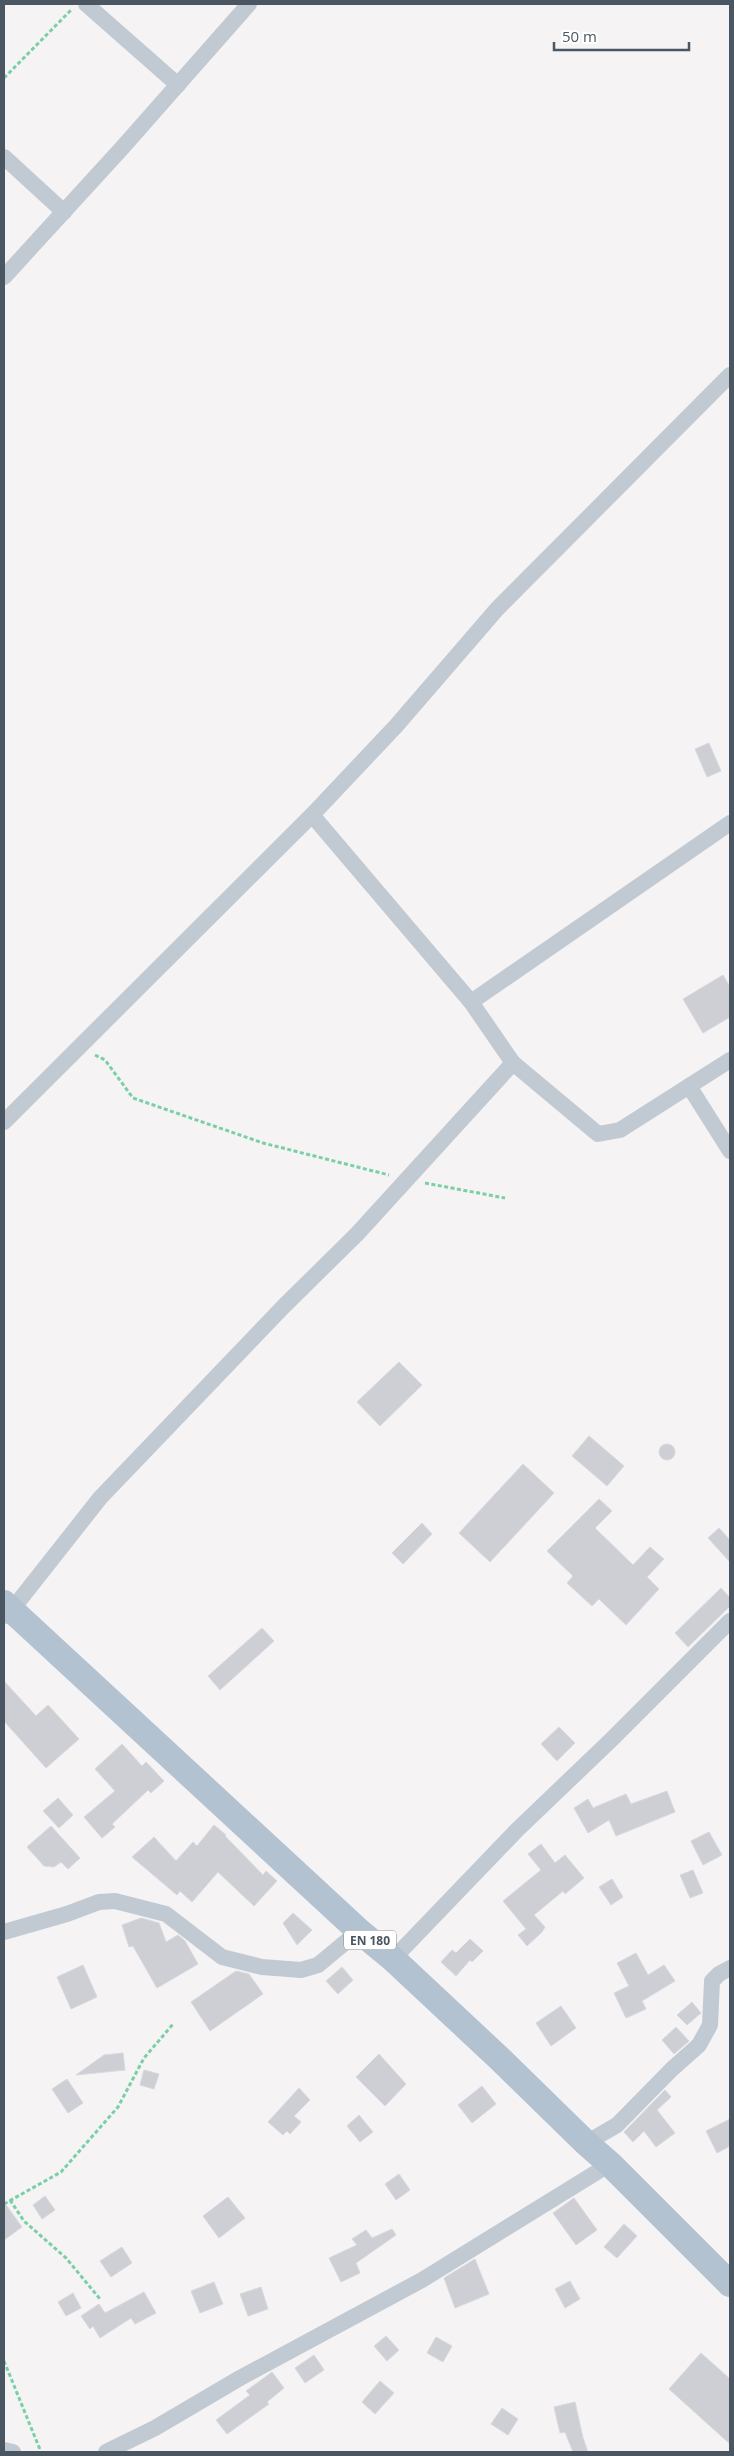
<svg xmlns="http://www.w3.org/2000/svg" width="734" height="2456" font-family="'Open Sans',sans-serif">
  <rect width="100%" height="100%" fill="#f5f3f3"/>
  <g fill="#cdcfd5" stroke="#d7d9de">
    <path d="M709 743 721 771 707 777 695 749Z"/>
    <path d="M723 975 730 987V1017L703 1033 683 999Z"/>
    <path d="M399 1362 422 1385 380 1426 357 1402Z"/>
    <path d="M589 1436 624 1466 607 1486 572 1456Z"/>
    <circle cx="667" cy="1452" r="8"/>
    <path d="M523 1464 554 1493 490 1562 459 1533Z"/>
    <path d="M599 1499 612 1511 595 1528 633 1565 650 1547 664 1559 647 1577 659 1589 626 1625 599 1599 592 1606 567 1583 573 1576 547 1551Z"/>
    <path d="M422 1523 432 1534 403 1564 392 1553Z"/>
    <path d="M719 1528 730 1540V1562L708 1538Z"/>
    <path d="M721 1588 730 1598V1606L688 1647 675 1633Z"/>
    <path d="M262 1628 274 1641 220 1690 208 1676Z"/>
    <path d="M4 1681 36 1716 48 1705 79 1739 46 1768 4 1721Z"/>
    <path d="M559 1727 575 1743 557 1761 541 1744Z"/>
    <path d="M122 1744 142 1766 146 1762 164 1781 151 1793 148 1790 112 1824 115 1827 102 1838 84 1817 115 1791 95 1769Z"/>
    <path d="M667 1791 675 1812 616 1836 609 1820 588 1833 574 1808 588 1799 593 1808 626 1794 631 1804Z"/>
    <path d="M58 1798 73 1815 59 1828 43 1811Z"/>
    <path d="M214 1825 226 1835 225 1836 263 1875 266 1871 277 1881 254 1906 218 1872 192 1902 180 1891 177 1895 132 1857 154 1837 176 1861 193 1842 197 1846Z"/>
    <path d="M51 1826 80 1858 68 1869 61 1862 54 1867 44 1866 27 1847Z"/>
    <path d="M709 1832 722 1855 703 1865 691 1841Z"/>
    <path d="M541 1844 555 1863 565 1855 584 1878 565 1894 563 1891 534 1915 545 1927 542 1932 527 1946 518 1935 526 1929 503 1901 541 1870 528 1854Z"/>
    <path d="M693 1870 703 1893 690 1898 680 1875Z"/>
    <path d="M612 1879 623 1897 611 1905 599 1887Z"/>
    <path d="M293 1913 312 1930 297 1945 283 1923Z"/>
    <path d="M141 1918 159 1923 166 1942 178 1935 185 1941 198 1964 157 1988 133 1946 129 1947 122 1925Z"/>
    <path d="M470 1939 483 1951 472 1962 470 1960 456 1976 441 1962 452 1950 456 1953Z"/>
    <path d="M636 1953 648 1975 664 1965 675 1981 642 2001 646 2009 626 2018 614 1993 629 1986 617 1963Z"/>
    <path d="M83 1965 97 1997 71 2009 57 1977Z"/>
    <path d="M342 1967 353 1980 338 1994 326 1981Z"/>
    <path d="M236 1971 249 1974 263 1994 210 2031 191 2002Z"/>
    <path d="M692 2002 701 2013 687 2025 677 2015Z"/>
    <path d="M561 2006 576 2028 551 2046 536 2023Z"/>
    <path d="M676 2027 689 2041 674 2054 662 2040Z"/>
    <path d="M123 2053 125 2070 76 2075 104 2055Z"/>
    <path d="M379 2054 406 2084 385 2106 356 2077Z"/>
    <path d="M144 2070 159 2074 154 2089 140 2085Z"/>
    <path d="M67 2079 83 2103 68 2113 52 2089Z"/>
    <path d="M482 2086 496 2104 472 2123 458 2105Z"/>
    <path d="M299 2088 310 2100 294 2116 301 2122 290 2134 287 2131 283 2135 268 2122Z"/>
    <path d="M665 2090 671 2097 657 2110 675 2133 656 2147 644 2131 633 2142 624 2132Z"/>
    <path d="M359 2115 373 2132 360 2142 347 2126Z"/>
    <path d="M730 2119V2146L717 2153 706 2131Z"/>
    <path d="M399 2174 410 2190 396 2200 385 2184Z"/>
    <path d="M45 2196 55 2210 42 2219 33 2205Z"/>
    <path d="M228 2197 245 2218 219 2238 203 2216Z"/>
    <path d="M574 2198 597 2230 576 2245 553 2213Z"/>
    <path d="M4 2202 22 2227 4 2240Z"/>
    <path d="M624 2224 637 2236 617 2258 604 2247Z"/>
    <path d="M392 2229 396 2235 356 2263 360 2273 341 2282 329 2258 357 2245 352 2239 366 2230 372 2238Z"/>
    <path d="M122 2247 132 2263 111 2277 100 2261Z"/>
    <path d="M475 2259 489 2294 455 2308 444 2278Z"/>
    <path d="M570 2281 580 2299 565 2308 555 2289Z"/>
    <path d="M214 2282 223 2304 200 2313 191 2291Z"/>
    <path d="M261 2287 268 2309 248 2316 240 2294Z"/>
    <path d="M144 2292 156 2313 135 2324 131 2318 100 2338 93 2326 90 2329 81 2316 99 2304 105 2313Z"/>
    <path d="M73 2293 81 2308 66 2316 58 2302Z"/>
    <path d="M386 2336 399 2350 387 2361 374 2346Z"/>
    <path d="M436 2337 452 2346 443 2362 427 2353Z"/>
    <path d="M701 2353 730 2379V2444L669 2389Z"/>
    <path d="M314 2355 324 2370 305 2383 295 2368Z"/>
    <path d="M272 2372 284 2388 267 2402 269 2404 227 2434 216 2420 250 2395 246 2391Z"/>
    <path d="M380 2381 394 2393 375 2414 362 2402Z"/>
    <path d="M575 2402 583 2438 588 2452H573L565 2432 560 2433 554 2407Z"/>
    <path d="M502 2408 518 2419 508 2435 491 2424Z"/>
  </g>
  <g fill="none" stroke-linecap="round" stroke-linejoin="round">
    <g stroke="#7ad0a6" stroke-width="3" stroke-dasharray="4 2.5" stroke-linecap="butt">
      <path d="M4 78 72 9"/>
      <path d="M95 1055 105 1060 133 1098 263 1143 389 1175"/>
      <path d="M425 1183 505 1198"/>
      <path d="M10 2200 24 2221 66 2258 100 2299"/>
      <path d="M4 2204 61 2172 118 2107 144 2058 174 2023"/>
      <path d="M4 2361 41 2452"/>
    </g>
    <g stroke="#c1cad2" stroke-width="16">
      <path d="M86 4 178 85"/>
      <path d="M4 157 64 212"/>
      <path d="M4 277 122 148 249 4"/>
      <path d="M312 815 471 1002 513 1063 598 1134 620 1130 730 1060"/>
      <path d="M471 1002 730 823"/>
      <path d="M689 1086 730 1151"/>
      <path d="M4 1122 312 815 396 726 497 609 730 375"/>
      <path d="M7 1616 100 1498 284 1306 357 1234 513 1063"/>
      <path d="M4 1932 67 1914 99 1902 115 1901 166 1914 222 1957 262 1967 301 1970 318 1965 359 1931"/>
      <path d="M393 1959 517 1830 611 1740 730 1621"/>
      <path d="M586 2143 617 2125 672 2069 699 2045 710 2025 712 1981 719 1974 730 1968"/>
      <path d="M4 2450 13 2452"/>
      <path d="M106 2452 155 2428 240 2378 422 2280 610 2164"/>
    </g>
    <path stroke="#b3c2d1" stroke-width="26" d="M4 1603 359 1931 393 1959 500 2059 586 2143 610 2164 730 2284"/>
  </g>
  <g text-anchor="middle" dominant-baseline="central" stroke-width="4.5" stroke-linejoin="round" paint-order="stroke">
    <rect fill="#fff" stroke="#808990" stroke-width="1" x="344" y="1930.5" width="52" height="19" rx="4"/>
    <g font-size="12" font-weight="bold" fill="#4a5661">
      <text x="370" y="1940">EN 180</text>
    </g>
  </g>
  <rect width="734" height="2456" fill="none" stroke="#4a5661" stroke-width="10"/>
  <path d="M554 42v8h135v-8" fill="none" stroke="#4a5661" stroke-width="2.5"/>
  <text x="562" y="42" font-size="15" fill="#4a5661" stroke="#ffffff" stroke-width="4" paint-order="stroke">50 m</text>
</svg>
